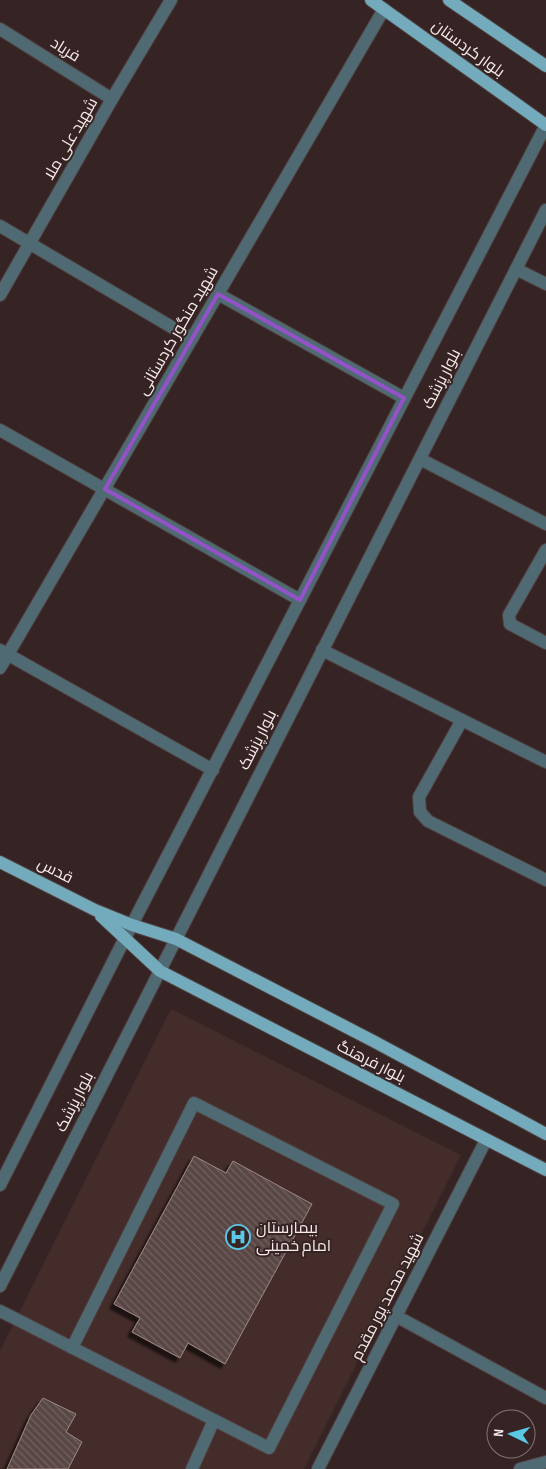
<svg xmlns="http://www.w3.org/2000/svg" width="546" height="1469" font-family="'Sofia Sans Condensed',Cairo,sans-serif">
  <defs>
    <pattern id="building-back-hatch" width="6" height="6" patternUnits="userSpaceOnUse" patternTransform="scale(1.25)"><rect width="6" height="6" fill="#594645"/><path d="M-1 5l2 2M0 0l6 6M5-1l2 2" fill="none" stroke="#726160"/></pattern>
    <filter id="shadow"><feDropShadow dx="-4.5" dy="4.5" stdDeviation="1" flood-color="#0009"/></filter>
  </defs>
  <rect width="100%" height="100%" fill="#352423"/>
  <path fill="#432c2a" d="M171 1009 461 1155 304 1469H0V1351Z"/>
  <g fill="url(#building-back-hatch)" stroke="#9e8987" filter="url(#shadow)">
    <path d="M194 1156 226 1173 233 1161 312 1204 225 1364 188 1343 180 1358 132 1332 140 1318 114 1304Z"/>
    <path d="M43 1398 76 1414 66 1432 82 1442 68 1469H7L31 1415Z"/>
  </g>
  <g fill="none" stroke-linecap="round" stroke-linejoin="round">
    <defs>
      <g id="minor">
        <path d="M0 29 112 99"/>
        <path d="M0 226 192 339"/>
        <path d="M516 269 546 284"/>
        <path d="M218 294 404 398"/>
        <path d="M0 295 112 99 171 0"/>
        <path d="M0 430 300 600"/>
        <path d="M420 459 546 524"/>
        <path d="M546 550 509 615 510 624 546 643"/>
        <path d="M0 650 213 770"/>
        <path d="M322 650 546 762"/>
        <path d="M0 668 384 9"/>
        <path d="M462 720 419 797 420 812 428 821 546 880"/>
        <path d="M0 1185 125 938 546 125"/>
        <path d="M0 1286 546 210"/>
        <path d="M0 1311 16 1319 269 1448 393 1204 194 1103 72 1348"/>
        <path d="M396 1316 546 1398"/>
        <path d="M192 1469 214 1420"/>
        <path d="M318 1469 486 1140"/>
        <path d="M520 1469 546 1462"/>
      </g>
      <g id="major">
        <path d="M371 0 546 125"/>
        <path d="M449 0 546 66"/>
        <path d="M0 862 95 910 132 925 176 939 375 1042 546 1134"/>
        <path d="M101 916 160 971 546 1170"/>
      </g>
    </defs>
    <use href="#minor" stroke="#50403f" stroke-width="14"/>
    <use href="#major" stroke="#50403f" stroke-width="14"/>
    <use href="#minor" stroke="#506a73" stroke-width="12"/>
    <use href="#major" stroke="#73abbd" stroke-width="12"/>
  </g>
  <path fill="none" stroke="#9452c8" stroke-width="4" stroke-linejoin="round" d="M218 294 404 398 300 600 105 489Z"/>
  <defs>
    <symbol id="hospital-ring" viewBox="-11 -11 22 22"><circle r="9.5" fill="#352423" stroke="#5bc8e6" stroke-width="1.5"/><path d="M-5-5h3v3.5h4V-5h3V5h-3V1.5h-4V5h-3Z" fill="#5bc8e6"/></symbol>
  </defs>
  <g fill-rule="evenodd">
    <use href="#hospital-ring" x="224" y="1223" width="28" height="28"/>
  </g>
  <g text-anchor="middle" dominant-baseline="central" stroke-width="4" stroke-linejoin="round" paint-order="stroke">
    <g font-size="16" fill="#f7eceb" stroke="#352423">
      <text transform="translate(468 49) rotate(36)">بلوار کردستان</text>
      <text transform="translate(65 50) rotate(32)">فریاد</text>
      <text transform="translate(71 139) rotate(-60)">شهید علی ملا</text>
      <text transform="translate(178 331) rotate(-60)">شهید منگور کردستانی</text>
      <text transform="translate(442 379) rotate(-63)">بلوار پزشک</text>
      <text transform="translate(258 740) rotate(-63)">بلوار پزشک</text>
      <text transform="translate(55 871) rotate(27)">قدس</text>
      <text transform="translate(371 1062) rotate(27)">بلوار فرهنگ</text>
      <text transform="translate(75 1102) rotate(-63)">بلوار پزشک</text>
      <text transform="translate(388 1297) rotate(-63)">شهید محمد پور مقدم</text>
    </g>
    <g font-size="16" fill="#f7eceb" stroke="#352423" text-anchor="start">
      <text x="256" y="1228">بیمارستان<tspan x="256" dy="18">امام خمینی</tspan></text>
    </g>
  </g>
  <g transform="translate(511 1434) rotate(275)"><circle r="24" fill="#352423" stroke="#837473"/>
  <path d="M0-4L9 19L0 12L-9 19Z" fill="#5bc8e6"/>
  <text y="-8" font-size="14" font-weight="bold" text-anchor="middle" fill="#f7eceb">N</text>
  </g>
</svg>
